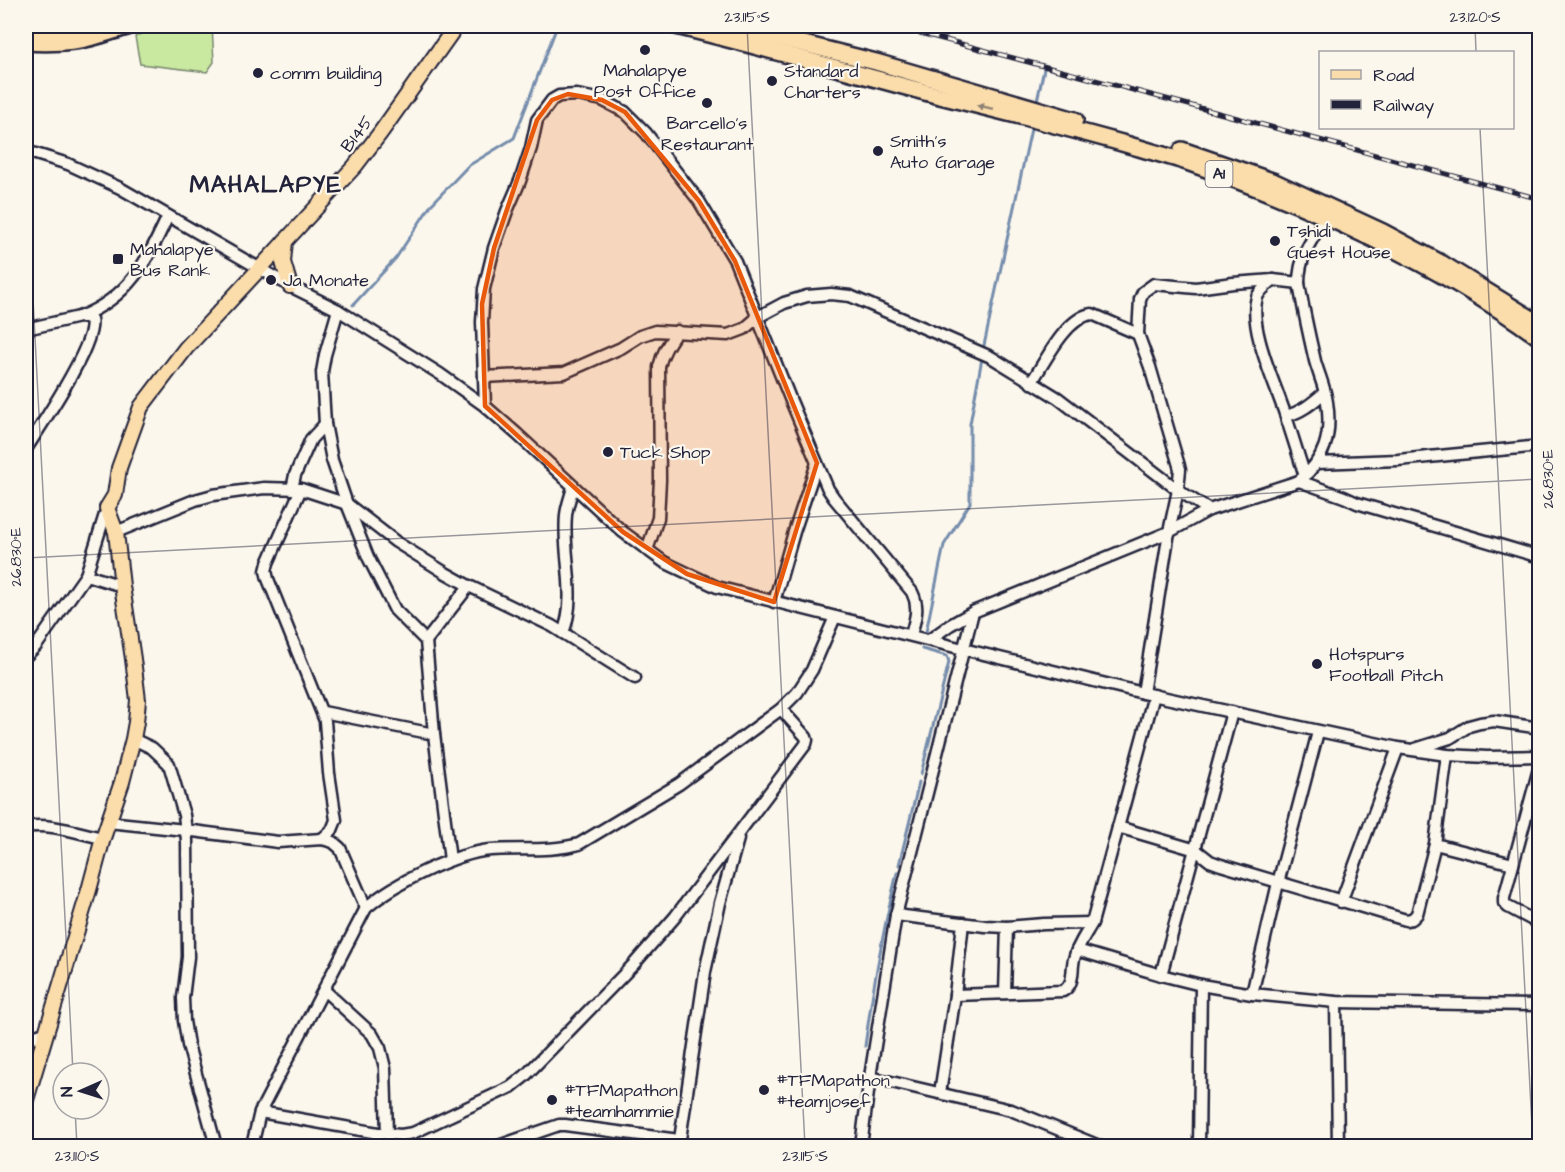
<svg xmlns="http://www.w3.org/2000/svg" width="1565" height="1172" font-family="'Architects Daughter',sans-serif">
  <rect width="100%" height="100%" fill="#fbf7ec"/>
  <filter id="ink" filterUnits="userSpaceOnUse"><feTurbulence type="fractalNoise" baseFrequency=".0167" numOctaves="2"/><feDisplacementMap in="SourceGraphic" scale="12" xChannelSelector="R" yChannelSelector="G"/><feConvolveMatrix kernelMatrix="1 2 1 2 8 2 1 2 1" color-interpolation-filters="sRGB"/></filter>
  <g filter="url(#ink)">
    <path fill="#c9e8a0" stroke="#76856e" stroke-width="1.5" d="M155 26H212L214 62 207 72 140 64 135 37Z"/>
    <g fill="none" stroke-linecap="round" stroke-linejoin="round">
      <g stroke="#758cac" stroke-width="3">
        <path d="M783 26H795"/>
        <path d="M1037 101 1044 69"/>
        <path d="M353 305 396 258 431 205 468 166 514 138 557 26"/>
        <path d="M983 350 1031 129"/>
        <path d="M926 632 944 545 970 503V424L982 358"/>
        <path d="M921 774 949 662 947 656 922 649"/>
        <path d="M899 865 919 782"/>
        <path d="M865 1046C873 987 883 930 897 873"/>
      </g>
      <defs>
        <g id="minor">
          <path d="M26 151 68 164 120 188 290 286 338 310 440 374 485 406 517 434 623 532 664 562 717 587 963 649 1143 693 1398 748 1447 755 1487 757 1540 756"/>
          <path d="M1273 280C1267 285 1260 290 1257 297 1248 328 1275 383 1285 414 1292 434 1298 455 1305 476"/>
          <path d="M338 310 325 355 322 372 325 424 332 460 347 504 368 557 395 610 426 641 434 734 450 860"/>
          <path d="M79 317C129 298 147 261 168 216"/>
          <path d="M26 329 79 317H86L91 319C98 342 40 427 26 449"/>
          <path d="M484 377 564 373 621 348 640 336 655 331 728 335 744 329 758 317 784 303 807 296 831 294 850 296 991 357 1058 398 1178 490 1209 510"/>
          <path d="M1031 383C1045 362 1066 317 1092 314L1138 334"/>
          <path d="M485 406 482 322 484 289 494 248 507 211 520 181 531 148 537 120 552 100 559 96 577 95 602 100 625 112 646 133 699 201 735 261 791 401 828 489 834 498 912 592C920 608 915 619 911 635"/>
          <path d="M1286 416C1302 412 1312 403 1324 393"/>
          <path d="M1317 463 1398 460 1540 446"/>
          <path d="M1299 481C1325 460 1332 435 1327 402 1325 388 1319 375 1315 361 1309 335 1303 309 1299 283 1299 256 1312 239 1326 217"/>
          <path d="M292 489 295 475 311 439 325 424"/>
          <path d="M301 489 268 563 266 571 268 579 325 721 329 773 336 820 332 830 322 839"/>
          <path d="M116 532 195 500 213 495 264 488 301 489 347 504 396 542 444 572 469 586 552 626 635 678"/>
          <path d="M647 550 658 518 660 480 659 367C662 353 669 343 677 331"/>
          <path d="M86 575 122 586"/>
          <path d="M774 602 794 532 817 463"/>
          <path d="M563 633C578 595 562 554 566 515 567 505 571 496 573 487"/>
          <path d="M929 640 950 625 973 612 1169 532 1209 510 1299 481 1344 497 1357 503 1540 557"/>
          <path d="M426 641 469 586"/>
          <path d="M26 656 36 646 86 575 107 508"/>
          <path d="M1143 693 1169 532 1178 490 1180 469 1150 367 1138 334 1140 299 1143 292 1154 284 1196 288 1233 283 1273 280 1299 283"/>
          <path d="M323 712 434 734"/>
          <path d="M133 739 152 748 169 764 184 815 187 840 188 957 183 998 184 1021 188 1045 216 1146"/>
          <path d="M1415 749 1450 738 1469 726 1480 723 1494 721 1540 728"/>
          <path d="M1540 765 1504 898V903L1508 907 1540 924"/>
          <path d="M108 822 185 830 278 842 322 839 333 842 340 848 366 908"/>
          <path d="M26 827C51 823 78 833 103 838"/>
          <path d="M1118 827 1196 850 1210 861 1221 865 1406 920 1412 919 1417 914 1435 844 1447 755"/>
          <path d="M1435 844 1513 864"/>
          <path d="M1341 902 1398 748"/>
          <path d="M896 915 985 926 1007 927 1044 924 1092 923"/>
          <path d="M1077 950 1161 975 1201 985 1252 994 1336 1002 1540 1005"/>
          <path d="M1161 975 1232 712"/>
          <path d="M324 990 372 1034 380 1048 385 1068 387 1134"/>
          <path d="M1005 993 1007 927"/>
          <path d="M1252 994 1278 883 1318 732"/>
          <path d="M955 995 1063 991C1075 984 1071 971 1074 959 1077 946 1086 934 1092 923L1154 695"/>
          <path d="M1336 1002 1338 1146"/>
          <path d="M26 1039 45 1033"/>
          <path d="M870 1077 1011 1110 1099 1146"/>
          <path d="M940 1093 955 995 963 923"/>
          <path d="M260 1112 378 1133 401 1135 413 1133 511 1087 525 1076 634 964 675 917 806 744 807 740 806 737 781 709"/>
          <path d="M252 1146 260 1112 366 908C393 884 455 853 491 850 520 848 551 852 579 844L679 784 781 709 797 693 812 670 835 617"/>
          <path d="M377 1146 378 1133"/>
          <path d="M498 1146 559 1125H565L679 1140"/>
          <path d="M679 1146 705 972 720 903 738 839"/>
          <path d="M861 1146 870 1077 896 915 973 612"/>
          <path d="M1199 1146 1201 985"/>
        </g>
        <g id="major">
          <path d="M285 241 283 262 290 286"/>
          <path d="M26 1100 89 890 103 838 122 782 133 739 136 722 138 700 133 659 122 586 116 532 107 508 115 495 119 468 141 407 186 348 355 166 381 132 456 26"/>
        </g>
        <g id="highway">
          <path d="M676 26C763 47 849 72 936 95 1001 111 1065 127 1129 145 1149 151 1168 156 1187 162 1309 205 1435 261 1540 338"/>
          <path d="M732 26 876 62 1075 120"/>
          <path d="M26 28 51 30 97 26"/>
          <path d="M26 42C42 43 58 43 74 41 93 39 112 31 130 26"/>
          <path d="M1182 150 1275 182 1383 232 1441 263 1540 324"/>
        </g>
      </defs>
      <use href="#minor" stroke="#22223b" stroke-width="15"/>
      <use href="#major" stroke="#22223b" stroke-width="18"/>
      <use href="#highway" stroke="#22223b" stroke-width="20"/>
      <use href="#minor" stroke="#fbf7ec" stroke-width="10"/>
      <use href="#major" stroke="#fbddab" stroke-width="14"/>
      <use href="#highway" stroke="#fbddab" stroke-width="15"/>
      <defs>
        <path id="rail" d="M894 26 1540 199"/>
      </defs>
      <use href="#rail" stroke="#22223b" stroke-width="5"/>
      <use href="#rail" stroke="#fbf7ec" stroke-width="3" stroke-dasharray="9" stroke-linecap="butt"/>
    </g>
    <defs><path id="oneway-solid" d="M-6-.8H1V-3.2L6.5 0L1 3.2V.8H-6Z" transform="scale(1.5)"/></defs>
    <use fill="#8e8073" href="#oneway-solid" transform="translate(985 107) rotate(-166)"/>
  </g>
  <path fill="#e8590c" fill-opacity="0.2" stroke="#e8590c" stroke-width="4.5" stroke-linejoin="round" d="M568 94 602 100 625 112 699 201 735 261 817 463 774 602 687 574 623 532 485 406 482 304 494 248 537 120 552 100Z"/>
  <path fill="none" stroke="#22223b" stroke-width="1.5" stroke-opacity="0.45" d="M747 26 805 1146M1475 26 1476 52M1480 128 1533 1146M26 163 73 1073M26 558 1540 479M75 1109 77 1146"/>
  <g fill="#22223b" stroke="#fbf7ec" stroke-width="2">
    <circle cx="645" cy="50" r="6"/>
    <circle cx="258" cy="73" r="6"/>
    <circle cx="772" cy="81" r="6"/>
    <circle cx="707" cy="103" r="6"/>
    <circle cx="878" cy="151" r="6"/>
    <circle cx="1275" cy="241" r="6"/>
    <rect x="112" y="253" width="12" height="12" rx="3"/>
    <circle cx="271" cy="280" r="6"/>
    <circle cx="608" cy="452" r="6"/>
    <circle cx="1317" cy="664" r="6"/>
    <circle cx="764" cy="1090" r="6"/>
    <circle cx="552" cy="1100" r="6"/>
  </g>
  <g text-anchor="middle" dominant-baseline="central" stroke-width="4.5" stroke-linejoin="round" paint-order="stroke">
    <rect fill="#fbf7ec" stroke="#636270" stroke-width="1.5" x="1205.5" y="161" width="27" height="26" rx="4.5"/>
    <g font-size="16" font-weight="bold" fill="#22223b">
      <text x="1219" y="174">A1</text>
    </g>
    <g font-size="18" fill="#22223b" stroke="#fbf7ec" text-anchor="start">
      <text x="645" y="70" text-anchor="middle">Mahalapye<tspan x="645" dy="21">Post Office</tspan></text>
      <text x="784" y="71">Standard<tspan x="784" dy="21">Charters</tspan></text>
      <text x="270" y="73">comm building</text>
      <text x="707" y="123" text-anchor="middle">Barcello's<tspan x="707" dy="21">Restaurant</tspan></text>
      <text x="890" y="141">Smith's<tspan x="890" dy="21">Auto Garage</tspan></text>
      <text x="1287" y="231">Tshidi<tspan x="1287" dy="21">Guest House</tspan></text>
      <text x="130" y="249">Mahalapye<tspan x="130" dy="21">Bus Rank</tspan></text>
      <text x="283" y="280">Ja Monate</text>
      <text x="620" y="452">Tuck Shop</text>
      <text x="1329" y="654">Hotspurs<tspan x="1329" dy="21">Football Pitch</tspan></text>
      <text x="776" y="1080">#TFMapathon<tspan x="776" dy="21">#teamjosef</tspan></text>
      <text x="564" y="1090">#TFMapathon<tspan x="564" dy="21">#teamhammie</tspan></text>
    </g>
    <g font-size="18" fill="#22223b" stroke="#fbf7ec">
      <text transform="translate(357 134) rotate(-53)">B145</text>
    </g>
    <g font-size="24" font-weight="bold" letter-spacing="1.5" fill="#22223b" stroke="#fbf7ec">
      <text x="266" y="185">MAHALAPYE</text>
    </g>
  </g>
  <rect width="1565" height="1172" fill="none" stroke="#fbf7ec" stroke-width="66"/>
  <rect x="1319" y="51" width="195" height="78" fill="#fbf7ec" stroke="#a4a2a5" stroke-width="1.5"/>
  <rect x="1331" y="70" width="30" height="9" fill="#fbddab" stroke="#a4a2a5" stroke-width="1.5"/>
  <text x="1373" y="81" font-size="18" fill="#22223b">Road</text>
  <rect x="1331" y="100" width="30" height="9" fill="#22223b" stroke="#a4a2a5" stroke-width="1.5"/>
  <text x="1373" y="111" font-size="18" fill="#22223b">Railway</text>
  <g transform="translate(81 1091) rotate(267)"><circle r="28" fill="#fbf7ec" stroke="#a4a2a5" stroke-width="1.5"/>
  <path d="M0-4.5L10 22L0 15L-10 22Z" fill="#22223b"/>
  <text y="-9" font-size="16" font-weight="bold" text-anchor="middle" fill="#22223b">N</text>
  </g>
  <rect x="33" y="33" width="1499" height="1106" fill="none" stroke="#22223b" stroke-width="2"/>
  <g font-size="15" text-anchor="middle" fill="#22223b">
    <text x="747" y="22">23.115°S</text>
    <text x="1475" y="22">23.120°S</text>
    <text transform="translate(1548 479) rotate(-90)" y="5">26.830°E</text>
    <text transform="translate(16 557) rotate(-90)" y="5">26.830°E</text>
    <text x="77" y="1161">23.110°S</text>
    <text x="805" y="1161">23.115°S</text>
  </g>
</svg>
